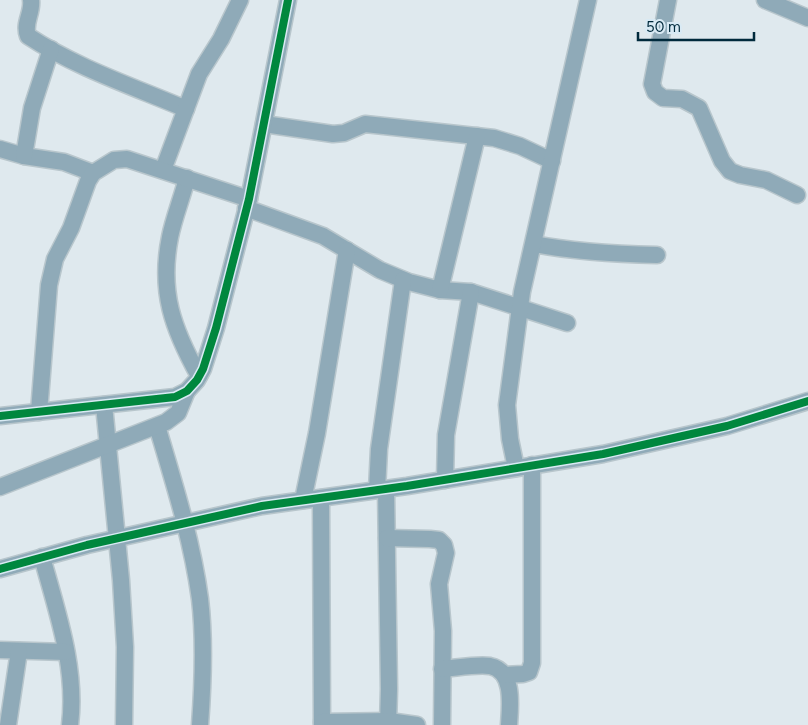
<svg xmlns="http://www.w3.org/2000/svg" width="808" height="725" font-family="Figtree,sans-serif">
  <rect width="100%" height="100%" fill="#dfe9ee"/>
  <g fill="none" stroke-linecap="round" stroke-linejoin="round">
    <defs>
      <g id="street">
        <path d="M31 0C33 13 23 23 28 36 75 67 134 87 186 109"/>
        <path d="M668 0 652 84 655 92 663 98 682 99 699 108 722 161 730 171 740 175 766 180 797 195"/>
        <path d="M765 0 808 18"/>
        <path d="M264 124 333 134 344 133 365 124 384 126 494 138 520 146 552 161"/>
        <path d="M0 149 24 156 64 162 93 173"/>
        <path d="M24 156 32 108 51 49"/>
        <path d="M163 170 199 74 221 39 240 0"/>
        <path d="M187 178C182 198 174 217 170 237 159 292 173 329 199 376"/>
        <path d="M246 208 323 236 380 270 409 282 440 290 471 292 567 323"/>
        <path d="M534 244C575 252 615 254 657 255"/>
        <path d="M440 290 477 136"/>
        <path d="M104 405 121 580 125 647 124 725"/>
        <path d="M39 412 49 285 55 259 71 228 88 181 93 173 114 160 127 159 249 199"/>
        <path d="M0 416 175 397 187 391 197 380 203 369 216 328 249 199 288 0"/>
        <path d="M157 426C174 483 192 540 200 599 205 641 203 684 200 725"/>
        <path d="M516 468 510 439 507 405 522 292 588 0"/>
        <path d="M445 480 446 435 471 292"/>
        <path d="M0 487 166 422 178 413 187 391"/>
        <path d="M386 489 389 689 388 725"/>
        <path d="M377 490 379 449 403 280"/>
        <path d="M321 498 322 725"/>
        <path d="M303 500 317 433 347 250"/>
        <path d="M387 538 430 539 439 540 444 545 446 553 439 584 443 631 442 725"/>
        <path d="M42 557C57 612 77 668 70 725"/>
        <path d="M0 569 87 545 262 506 407 486 603 454 727 426 808 401"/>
        <path d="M0 650 66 652"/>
        <path d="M442 669C456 668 477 664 490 666 515 671 510 707 509 725"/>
        <path d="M504 675 523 674 529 672 532 663V465"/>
        <path d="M322 722 389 721 417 725"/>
        <path d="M8 725 19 651"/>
      </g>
    </defs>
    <use href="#street" stroke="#b8c6cc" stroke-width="19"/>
    <use href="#street" stroke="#8faab8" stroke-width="16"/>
    <defs>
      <g id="cycleway">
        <path d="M0 416 175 397 187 391 197 380 203 369 216 328 249 199 288 0"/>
        <path d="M0 569 87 545 262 506 407 486 603 454 727 426 808 401"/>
      </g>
    </defs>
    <use href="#cycleway" stroke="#d9eaf4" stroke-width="11"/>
    <use href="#cycleway" stroke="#00873e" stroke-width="8"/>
  </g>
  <path d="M638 32v8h116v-8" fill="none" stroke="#002a3c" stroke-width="2.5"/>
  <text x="646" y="32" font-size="15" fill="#002a3c" stroke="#d9eaf4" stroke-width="4" paint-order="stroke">50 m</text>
</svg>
